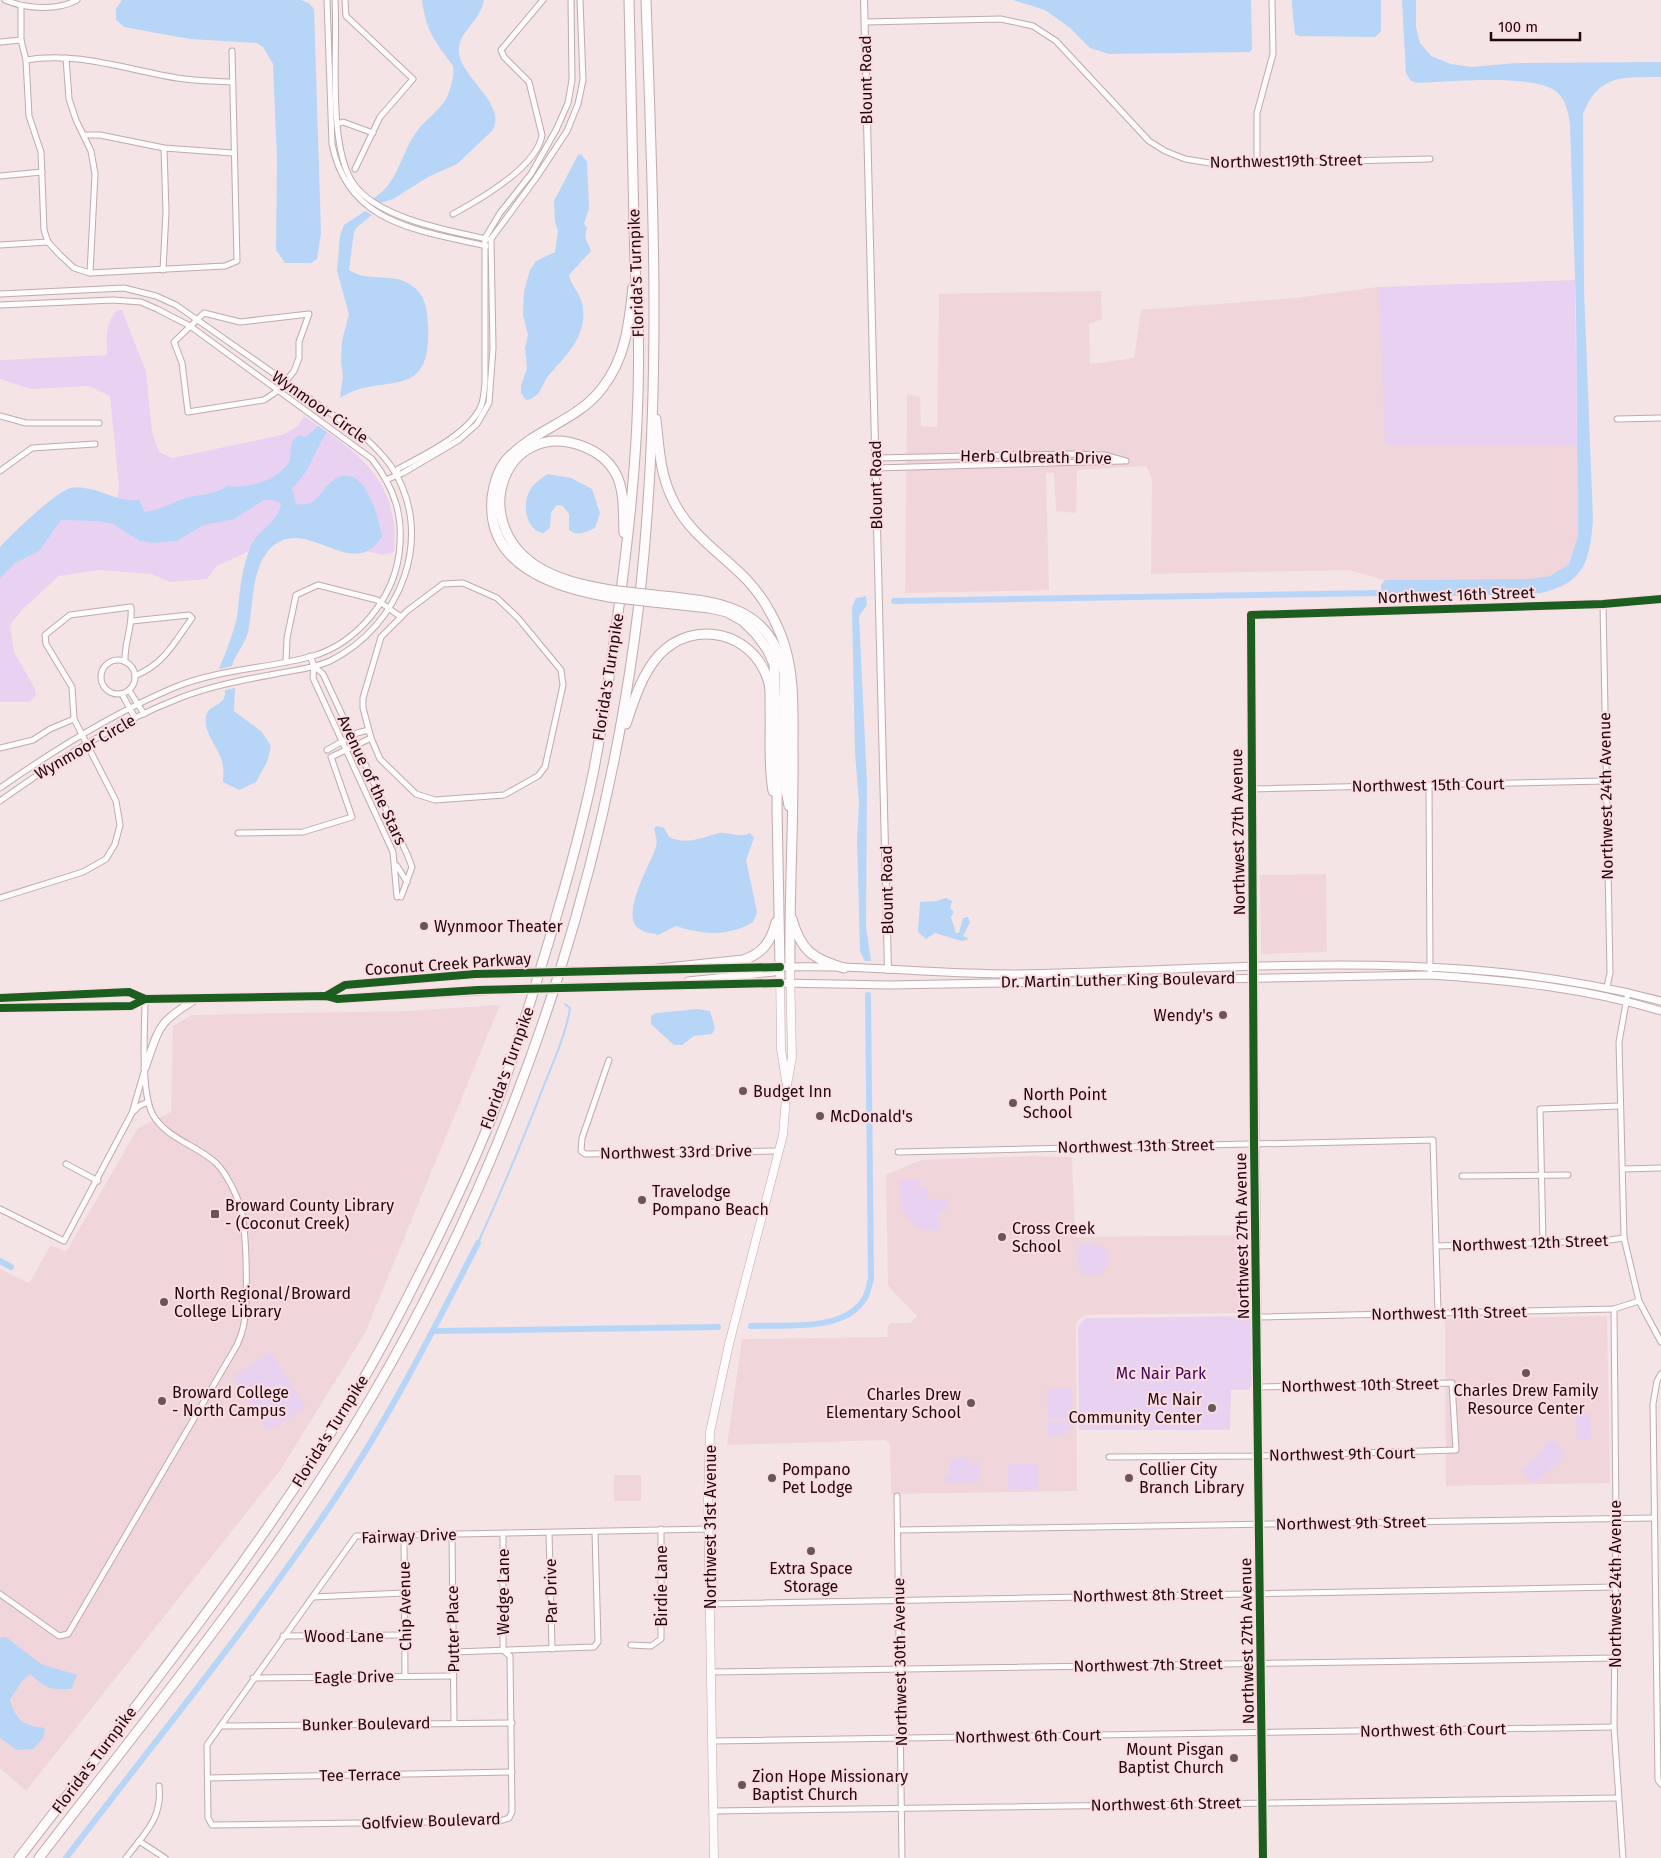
<svg xmlns="http://www.w3.org/2000/svg" width="1661" height="1858" font-family="'Fira Sans',sans-serif">
  <rect width="100%" height="100%" fill="#f4e4e6"/>
  <g fill="#f0d6da">
    <path d="M1378 287 1389 445H1577L1578 536 1569 564 1550 576 1530 579 1385 580 1348 570 1151 574 1152 478 1146 466 1077 470 1076 513 1056 511 1054 473H1046L1049 590 905 593 907 394 920 397 921 426 937 427 939 294 1101 291 1102 319 1089 324 1090 364 1134 358 1141 310 1295 298Z"/>
    <path d="M1326 874 1327 952 1261 954 1260 875Z"/>
    <path d="M500 1005 365 1333 281 1469 26 1791 0 1768V1269L29 1283 51 1245 66 1252 138 1128 171 1112 173 1026 192 1015 408 1011Z"/>
    <path d="M1030 1156 1072 1157 1075 1237 1245 1235 1246 1313 1085 1315 1080 1318 1076 1324 1077 1491 891 1494 890 1444 885 1440 727 1445 742 1339 887 1337 888 1326 891 1323H910L917 1316 888 1286 886 1175 921 1160Z"/>
    <path d="M1607 1316 1610 1483 1446 1486 1445 1319Z"/>
    <rect x="614" y="1475" width="27" height="26"/>
  </g>
  <g fill="#e9d2f1">
    <path d="M1575 280 1577 445H1389L1385 439 1378 287Z"/>
    <path d="M117 310H122L146 372 152 432 159 452 172 458 282 435 297 427 304 416C358 453 400 479 394 552L382 555 291 532 217 566 207 579 170 582 151 574 99 570 59 576 23 609 10 625 14 652 35 689 36 695 30 702H0V561L55 506 116 504 119 488 110 396 89 386 31 389 0 379V360L107 355C106 337 105 325 117 310Z"/>
    <path d="M919 1179V1188H927L928 1199H947V1209L939 1211 940 1229 922 1230C901 1217 899 1202 899 1180Z"/>
    <path d="M1081 1243 1099 1245 1108 1253 1109 1264 1099 1275H1085L1079 1268 1076 1248Z"/>
    <path d="M1249 1316 1251 1317 1253 1384 1248 1390H1231L1230 1430H1079L1078 1326 1086 1318Z"/>
    <path d="M271 1352 306 1408 268 1431 233 1376Z"/>
    <path d="M1072 1388V1419H1048L1047 1389Z"/>
    <path d="M1590 1414 1591 1440H1577L1576 1415Z"/>
    <path d="M1073 1421V1430H1065V1435H1048V1422Z"/>
    <path d="M1552 1438 1564 1451 1563 1457 1534 1484 1522 1471Z"/>
    <path d="M954 1457H968L969 1463H980V1481L949 1484 945 1482 944 1478 950 1472V1461L954 1460Z"/>
    <path d="M1008 1464H1038L1039 1489H1008Z"/>
  </g>
  <g fill="#b7d5f6">
    <path d="M122 0H301L309 3 314 9 321 233 317 259 311 263H285L276 250 277 160 273 64 263 47 257 43 190 39 124 27 116 20V9Z"/>
    <path d="M422 0H484C479 26 453 33 460 58 467 81 508 108 492 131L457 164 428 177 393 199 380 203 373 199C400 181 399 156 417 131 425 120 439 111 446 99 450 91 455 75 453 66 435 41 426 32 422 0Z"/>
    <path d="M1013 0H1251L1252 49 1250 52 1109 54 1090 48 1070 28 1045 10Z"/>
    <path d="M1292 0H1381V31L1375 37 1299 36 1295 34C1294 21 1292 13 1292 0Z"/>
    <path d="M1402 0H1416V27L1420 43 1431 56 1451 64 1471 67 1516 63 1661 62V77C1624 77 1598 74 1583 114L1584 290 1593 519C1590 561 1584 584 1540 593L1397 598 1384 596 1381 593V585L1385 580 1530 579 1550 576 1569 564 1578 536 1576 306 1570 124C1568 113 1567 102 1558 93 1539 73 1448 82 1418 83L1411 81 1406 73Z"/>
    <path d="M581 154 587 162 589 208 584 224 587 228 585 237 591 251 569 275C571 285 579 292 582 303 588 329 573 349 556 367 553 371 548 375 546 379 541 388 539 398 526 400L521 393V386L527 368 525 348 528 335 523 315 524 292 530 270 536 261 555 252 558 231 555 222 554 201 578 155Z"/>
    <path d="M365 211 372 215 357 227 354 232 349 270C366 282 389 273 408 283 425 293 427 306 428 325 432 406 382 370 340 398L343 376 341 362 342 341 349 314 337 271 340 236 344 225Z"/>
    <path d="M318 426 327 432C313 453 311 471 292 488L296 504C320 507 317 493 332 481 364 457 378 517 382 536 353 586 303 509 268 551 251 571 253 609 248 632 245 645 235 654 232 666L219 669C225 654 237 625 238 610 240 587 242 568 251 546 258 529 280 521 281 503L273 500H264L234 519 203 525 177 541 153 543 140 541 113 524 97 521 61 520 39 551 15 563 0 578V547C12 534 56 491 71 488 77 486 85 488 90 489 108 493 120 502 139 500L145 512C160 510 172 503 186 498 200 494 215 495 227 486 248 489 279 480 290 461 291 451 289 440 299 435L306 437Z"/>
    <path d="M548 474 571 478 592 489 600 513 595 528C586 532 578 537 569 530V514L563 506 557 505 551 512 550 528 543 533C525 530 522 503 530 490 534 483 542 478 548 474Z"/>
    <path d="M866 596 867 605 859 616 867 783 866 927 871 961H865L860 951 857 839 859 802 855 753 852 607 856 598Z"/>
    <path d="M235 688 234 711 262 732 271 746 267 762 256 782 239 790 223 782C223 776 224 771 223 766 221 749 203 735 206 717 208 703 227 707 225 690Z"/>
    <path d="M657 826 664 828 669 837C686 845 702 838 719 833 730 831 739 839 750 833L754 838 746 860 757 912 753 922C728 937 703 935 676 926L658 935C652 933 641 932 637 927 622 911 651 863 656 847 658 841 655 833 654 828Z"/>
    <path d="M946 898 952 901 950 908 954 912 951 917 956 933H959L963 918 968 917 970 922 963 936 969 939 962 941 935 933 926 939 918 932 920 902 936 901Z"/>
    <path d="M698 1009 710 1011 715 1028 712 1034 694 1036 682 1045H674L651 1024V1016L656 1013Z"/>
    <path d="M6 1637 41 1664 77 1675 71 1689C48 1690 46 1688 30 1674L21 1682 10 1700C16 1721 24 1726 45 1728L43 1738 33 1749 17 1750 0 1738V1638Z"/>
  </g>
  <g fill="none" stroke-linecap="round" stroke-linejoin="round">
    <path stroke="#b7d5f6" stroke-width="2" d="M478 1243C501 1192 523 1140 543 1088 553 1062 566 1035 570 1008L565 1004"/>
    <g stroke="#b7d5f6" stroke-width="6">
      <path d="M894 601 1381 593"/>
      <path d="M0 1261 11 1267"/>
      <path d="M751 1326C786 1324 844 1333 865 1298 868 1292 869 1285 871 1279L868 995"/>
      <path d="M433 1331 718 1327"/>
      <path d="M66 1858C158 1737 254 1621 338 1494 391 1414 434 1329 478 1243"/>
    </g>
    <defs>
      <g id="minor">
        <path d="M5 0C26 9 57 11 77 0"/>
        <path d="M327 0 332 144C348 225 419 230 486 246"/>
        <path d="M335 0C338 49 327 144 353 183 376 218 449 231 487 239"/>
        <path d="M345 0 346 16 413 79 380 117 355 169"/>
        <path d="M21 6V40L26 60 29 116 41 152 44 230 48 242 60 255 74 268 90 273 225 266 237 261 232 51"/>
        <path d="M865 22 1001 19 1033 26 1056 41 1149 141 1165 151 1185 159 1216 164 1430 159"/>
        <path d="M0 42 21 40"/>
        <path d="M66 58 69 99 76 120 91 151 95 174 90 273"/>
        <path d="M26 60C77 51 127 70 177 78 195 81 213 81 231 82"/>
        <path d="M337 124 343 122 373 133"/>
        <path d="M85 135H100L164 148 233 153"/>
        <path d="M1257 163V113L1273 54 1272 0"/>
        <path d="M0 176 42 172"/>
        <path d="M453 214C479 200 537 167 542 135L529 82 504 57 501 50 543 0"/>
        <path d="M0 245 48 242"/>
        <path d="M163 270 166 212 164 148"/>
        <path d="M0 294 124 288 156 296 176 305 363 436C373 445 383 455 391 466 437 535 401 626 330 661 313 669 293 670 275 674 243 680 210 686 180 698 115 723 56 761 0 801"/>
        <path d="M0 305 113 300 141 302 157 309 190 326 372 459C395 489 404 516 399 554 393 599 357 643 313 656 267 669 218 669 173 688 112 714 54 750 0 788"/>
        <path d="M204 313 240 322 309 314 299 342V358L294 371 279 390 264 400 188 412 182 363 174 342Z"/>
        <path d="M0 416 26 423H99"/>
        <path d="M1617 419 1661 418"/>
        <path d="M876 458 1072 454 1104 455 1126 461"/>
        <path d="M876 468 1123 461"/>
        <path d="M0 471 32 448 95 444"/>
        <path d="M396 475 398 469C424 455 469 434 481 406 484 399 484 390 485 383V238L500 213 531 174 556 130 568 103 572 80 571 0"/>
        <path d="M388 479 403 473 459 440 477 424 489 403 493 348 491 239 536 178 567 131 578 104 583 80 580 0"/>
        <path d="M463 583 497 598 518 618 561 670 563 685 545 767 538 776 504 795 435 800 416 794 380 759 371 738 363 708V698L381 637 407 611 443 584Z"/>
        <path d="M1603 604 1610 973 1607 987"/>
        <path d="M132 621 189 615 192 618C173 644 165 663 135 676"/>
        <path d="M310 656 314 666 313 678 393 852 397 897"/>
        <circle cx="118" cy="677" r="17"/>
        <path d="M286 662 287 638 296 595 318 585 377 600 401 617"/>
        <path d="M314 666 323 674 407 854 412 867 401 897"/>
        <path d="M129 690 144 714"/>
        <path d="M122 694 135 718"/>
        <path d="M0 748 33 740 50 729 74 719"/>
        <path d="M327 750 357 733 369 730"/>
        <path d="M1429 785 1430 970"/>
        <path d="M1251 789 1605 781"/>
        <path d="M238 833 303 832 352 817 331 757 371 738"/>
        <path d="M397 866 407 882"/>
        <path d="M0 898 83 872 106 859 115 844 120 825 116 801 74 719 72 687 46 644 45 635 70 615 131 607C133 626 124 643 125 662"/>
        <path d="M1254 966 1251 615 1603 604 1661 599"/>
        <path d="M1628 992 1619 1042 1624 1238 1639 1301 1661 1342"/>
        <path d="M609 1060 582 1138 581 1151 585 1154 777 1151"/>
        <path d="M134 1111 139 1106 148 1102"/>
        <path d="M898 1152 1433 1140 1438 1313"/>
        <path d="M66 1164 98 1181"/>
        <path d="M1623 1169 1661 1168"/>
        <path d="M1462 1176 1568 1175"/>
        <path d="M0 1209 64 1241 132 1113 144 1072"/>
        <path d="M1543 1243 1540 1109 1620 1106"/>
        <path d="M1437 1246 1602 1241 1624 1238"/>
        <path d="M1614 1309 1616 1519 1614 1727 1623 1858"/>
        <path d="M1256 1317 1614 1309 1639 1301"/>
        <path d="M1661 1374 1657 1381 1653 1404 1658 1780 1661 1784"/>
        <path d="M1109 1457 1259 1456 1456 1450 1452 1383 1258 1387"/>
        <path d="M897 1496 902 1858"/>
        <path d="M898 1530 1654 1518"/>
        <path d="M549 1533 552 1649"/>
        <path d="M503 1534V1650L510 1656 512 1812 509 1818 500 1821 212 1825 208 1818 207 1745 356 1536 709 1529"/>
        <path d="M404 1535 405 1676"/>
        <path d="M452 1535 454 1723"/>
        <path d="M0 1594 59 1636 68 1634 237 1345C240 1338 243 1331 244 1323 248 1299 247 1228 240 1206 236 1193 226 1173 216 1163 198 1146 166 1138 153 1115 140 1091 145 1028 145 999"/>
        <path d="M313 1597 404 1593"/>
        <path d="M710 1604 1615 1587"/>
        <path d="M283 1636 405 1635"/>
        <path d="M631 1645 651 1646 661 1639V1529"/>
        <path d="M454 1652 594 1647 598 1642 595 1532"/>
        <path d="M711 1672 1615 1658"/>
        <path d="M253 1678 454 1676"/>
        <path d="M221 1726 512 1723"/>
        <path d="M712 1741 1614 1727"/>
        <path d="M208 1778 512 1772"/>
        <path d="M714 1811 1618 1798"/>
        <path d="M139 1841 165 1858"/>
        <path d="M126 1858C144 1834 163 1818 159 1786"/>
      </g>
      <g id="tertiary">
        <path d="M864 0 888 970"/>
        <path d="M1254 966 1263 1858"/>
      </g>
      <g id="secondary">
        <path d="M702 968C749 967 796 966 843 967 899 969 955 974 1012 974 1228 971 1449 944 1661 1001"/>
        <path d="M575 971 662 969"/>
        <path d="M688 981 774 972 780 967"/>
        <path d="M572 987 780 983 890 985 1429 975C1507 980 1586 988 1661 1011"/>
        <path d="M326 996 345 985 431 977 516 972"/>
        <path d="M0 998 129 992 145 999 326 996 337 999 517 989"/>
        <path d="M0 1008 131 1006 145 999"/>
        <path d="M145 1068C160 1026 157 1023 196 999"/>
      </g>
      <g id="primary">
        <path d="M780 967 781 1049 786 1081"/>
        <path d="M714 1858 708 1499 710 1432 729 1344 783 1135 787 1085 792 1057 790 967"/>
      </g>
      <g id="motorway">
        <path d="M656 419C659 447 660 475 673 500 689 534 722 554 747 580 762 596 773 615 781 635 795 671 793 708 793 747 794 820 789 893 790 967"/>
        <path d="M610 590C583 585 558 580 535 565 467 519 506 418 582 446 596 451 608 459 616 474 625 492 623 513 624 533"/>
        <path d="M654 595C712 601 771 603 784 673L786 790 789 806"/>
        <path d="M609 597C555 588 486 566 492 498 494 482 498 468 509 457 537 428 579 420 603 387 626 357 629 323 633 287"/>
        <path d="M653 602 709 608 727 612 743 621 756 634 767 649 774 664 778 758 777 807 780 967"/>
        <path d="M626 724C634 700 642 674 659 655 694 618 753 632 768 680 771 688 770 699 770 707 771 734 768 764 773 791"/>
        <path d="M792 919C801 951 813 959 844 968"/>
        <path d="M658 969 743 960C762 954 771 942 776 922"/>
        <path d="M19 1858C135 1707 255 1558 354 1395 383 1347 408 1297 433 1247 456 1200 479 1152 497 1103 516 1050 532 997 548 944 565 888 581 831 593 774 605 713 613 652 621 591 635 485 644 374 635 267L629 0"/>
        <path d="M39 1858C154 1708 276 1561 371 1398 526 1134 626 822 647 516 660 345 652 172 646 0"/>
      </g>
    </defs>
    <use href="#minor" stroke="#bfabae" stroke-width="7"/>
    <use href="#tertiary" stroke="#bfabae" stroke-width="8"/>
    <use href="#secondary" stroke="#bfabae" stroke-width="9"/>
    <use href="#primary" stroke="#bfabae" stroke-width="9"/>
    <use href="#motorway" stroke="#bfabae" stroke-width="11"/>
    <use href="#minor" stroke="#fdfbfb" stroke-width="5"/>
    <use href="#tertiary" stroke="#fdfbfb" stroke-width="6"/>
    <use href="#secondary" stroke="#fdfbfb" stroke-width="7"/>
    <use href="#primary" stroke="#fdfbfb" stroke-width="8"/>
    <use href="#motorway" stroke="#fdfbfb" stroke-width="9"/>
    <defs>
      <g id="secondary-bridge">
        <path d="M516 972 575 971"/>
        <path d="M517 989 572 987"/>
      </g>
      <g id="motorway-bridge">
        <path d="M610 590 654 595"/>
        <path d="M609 597 653 602"/>
      </g>
    </defs>
    <use href="#secondary-bridge" stroke="#bfabae" stroke-width="9" stroke-linecap="butt"/>
    <use href="#motorway-bridge" stroke="#bfabae" stroke-width="11" stroke-linecap="butt"/>
    <use href="#secondary-bridge" stroke="#fdfbfb" stroke-width="7"/>
    <use href="#motorway-bridge" stroke="#fdfbfb" stroke-width="9"/>
    <defs>
      <g id="cycleway">
        <path d="M326 996 345 985 475 974 780 967"/>
        <path d="M0 998 129 992 145 999 326 996 337 999 478 990 780 983"/>
        <path d="M0 1008 131 1006 145 999"/>
        <path d="M1263 1858 1254 1143 1251 615 1603 604 1661 599"/>
      </g>
    </defs>
    <use href="#cycleway" stroke="#fbdde1" stroke-width="11"/>
    <use href="#cycleway" stroke="#1b5e20" stroke-width="8"/>
  </g>
  <g fill="#6a5559" stroke="#fbdde1" stroke-width="2">
    <circle cx="424" cy="926" r="5"/>
    <circle cx="1223" cy="1015" r="5"/>
    <circle cx="743" cy="1091" r="5"/>
    <circle cx="1013" cy="1103" r="5"/>
    <circle cx="820" cy="1116" r="5"/>
    <circle cx="642" cy="1200" r="5"/>
    <rect x="210" y="1209" width="10" height="10" rx="2.5"/>
    <circle cx="1002" cy="1237" r="5"/>
    <circle cx="164" cy="1302" r="5"/>
    <circle cx="1526" cy="1373" r="5"/>
    <circle cx="162" cy="1401" r="5"/>
    <circle cx="971" cy="1403" r="5"/>
    <circle cx="1212" cy="1408" r="5"/>
    <circle cx="772" cy="1478" r="5"/>
    <circle cx="1129" cy="1478" r="5"/>
    <circle cx="811" cy="1551" r="5"/>
    <circle cx="1234" cy="1758" r="5"/>
    <circle cx="742" cy="1785" r="5"/>
  </g>
  <g text-anchor="middle" dominant-baseline="central" stroke-width="4" stroke-linejoin="round" paint-order="stroke">
    <g font-size="16" fill="#20080d" stroke="#fbdde1">
      <text transform="translate(866 80) rotate(-91)">Blount Road</text>
      <text transform="translate(1286 161) rotate(-1)">Northwest19th Street</text>
      <text transform="translate(636 273) rotate(-92)">Florida's Turnpike</text>
      <text transform="translate(320 407) rotate(35)">Wynmoor Circle</text>
      <text transform="translate(1036 457) rotate(1)">Herb Culbreath Drive</text>
      <text transform="translate(876 485) rotate(-91)">Blount Road</text>
      <text transform="translate(1456 595) rotate(-2)">Northwest 16th Street</text>
      <text transform="translate(608 677) rotate(-81)">Florida's Turnpike</text>
      <text transform="translate(85 747) rotate(-30)">Wynmoor Circle</text>
      <text transform="translate(372 780) rotate(65)">Avenue of the Stars</text>
      <text transform="translate(1428 785) rotate(-1)">Northwest 15th Court</text>
      <text transform="translate(1606 796) rotate(-91)">Northwest 24th Avenue</text>
      <text transform="translate(1238 832) rotate(-91)">Northwest 27th Avenue</text>
      <text transform="translate(887 890) rotate(-91)">Blount Road</text>
      <text transform="translate(448 964) rotate(-4)">Coconut Creek Parkway</text>
      <text transform="translate(1118 980) rotate(-1)">Dr. Martin Luther King Boulevard</text>
      <text transform="translate(507 1068) rotate(-70)">Florida's Turnpike</text>
      <text transform="translate(1136 1146) rotate(-1)">Northwest 13th Street</text>
      <text transform="translate(676 1152) rotate(-1)">Northwest 33rd Drive</text>
      <text transform="translate(1242 1236) rotate(-91)">Northwest 27th Avenue</text>
      <text transform="translate(1530 1243) rotate(-2)">Northwest 12th Street</text>
      <text transform="translate(1449 1313) rotate(-1)">Northwest 11th Street</text>
      <text transform="translate(1360 1385) rotate(-1)">Northwest 10th Street</text>
      <text transform="translate(330 1431) rotate(-58)">Florida's Turnpike</text>
      <text transform="translate(1342 1454) rotate(-1)">Northwest 9th Court</text>
      <text transform="translate(1351 1523) rotate(-1)">Northwest 9th Street</text>
      <text transform="translate(710 1527) rotate(-90)">Northwest 31st Avenue</text>
      <text transform="translate(409 1536) rotate(-2)">Fairway Drive</text>
      <text transform="translate(1615 1584) rotate(-90)">Northwest 24th Avenue</text>
      <text transform="translate(661 1586) rotate(-90)">Birdie Lane</text>
      <text transform="translate(551 1591) rotate(-91)">Par Drive</text>
      <text transform="translate(503 1592) rotate(-90)">Wedge Lane</text>
      <text transform="translate(1148 1595) rotate(-1)">Northwest 8th Street</text>
      <text transform="translate(405 1606) rotate(-91)">Chip Avenue</text>
      <text transform="translate(453 1629) rotate(-91)">Putter Place</text>
      <text x="344" y="1636">Wood Lane</text>
      <text transform="translate(1247 1641) rotate(-91)">Northwest 27th Avenue</text>
      <text transform="translate(900 1662) rotate(-91)">Northwest 30th Avenue</text>
      <text transform="translate(1148 1665) rotate(-1)">Northwest 7th Street</text>
      <text transform="translate(354 1677) rotate(-1)">Eagle Drive</text>
      <text transform="translate(366 1724) rotate(-1)">Bunker Boulevard</text>
      <text transform="translate(1433 1730) rotate(-1)">Northwest 6th Court</text>
      <text transform="translate(1028 1736) rotate(-1)">Northwest 6th Court</text>
      <text transform="translate(94 1760) rotate(-53)">Florida's Turnpike</text>
      <text transform="translate(360 1775) rotate(-1)">Tee Terrace</text>
      <text transform="translate(1166 1804) rotate(-1)">Northwest 6th Street</text>
      <text transform="translate(431 1821) rotate(-2)">Golfview Boulevard</text>
    </g>
    <g font-size="16" fill="#20080d" stroke="#fbdde1" text-anchor="start">
      <text x="434" y="926">Wynmoor Theater</text>
      <text x="1213" y="1015" text-anchor="end">Wendy's</text>
      <text x="753" y="1091">Budget Inn</text>
      <text x="1023" y="1094">North Point<tspan x="1023" dy="18">School</tspan></text>
      <text x="830" y="1116">McDonald's</text>
      <text x="652" y="1191">Travelodge<tspan x="652" dy="18">Pompano Beach</tspan></text>
      <text x="225" y="1205">Broward County Library<tspan x="225" dy="18">- (Coconut Creek)</tspan></text>
      <text x="1012" y="1228">Cross Creek<tspan x="1012" dy="18">School</tspan></text>
      <text x="174" y="1293">North Regional/Broward<tspan x="174" dy="18">College Library</tspan></text>
      <text x="1526" y="1390" text-anchor="middle">Charles Drew Family<tspan x="1526" dy="18">Resource Center</tspan></text>
      <text x="172" y="1392">Broward College<tspan x="172" dy="18">- North Campus</tspan></text>
      <text x="961" y="1394" text-anchor="end">Charles Drew<tspan x="961" dy="18">Elementary School</tspan></text>
      <text x="1202" y="1399" text-anchor="end">Mc Nair<tspan x="1202" dy="18">Community Center</tspan></text>
      <text x="782" y="1469">Pompano<tspan x="782" dy="18">Pet Lodge</tspan></text>
      <text x="1139" y="1469">Collier City<tspan x="1139" dy="18">Branch Library</tspan></text>
      <text x="811" y="1568" text-anchor="middle">Extra Space<tspan x="811" dy="18">Storage</tspan></text>
      <text x="1224" y="1749" text-anchor="end">Mount Pisgan<tspan x="1224" dy="18">Baptist Church</tspan></text>
      <text x="752" y="1776">Zion Hope Missionary<tspan x="752" dy="18">Baptist Church</tspan></text>
    </g>
    <g font-size="16" fill="#3c055b" stroke="#fbdde1">
      <text x="1161" y="1373">Mc Nair Park</text>
    </g>
  </g>
  <path d="M1491 32v8h89v-8" fill="none" stroke="#20080d" stroke-width="2.5"/>
  <text x="1498" y="32" font-size="15" fill="#20080d" stroke="#fbdde1" stroke-width="4" paint-order="stroke">100 m</text>
</svg>
